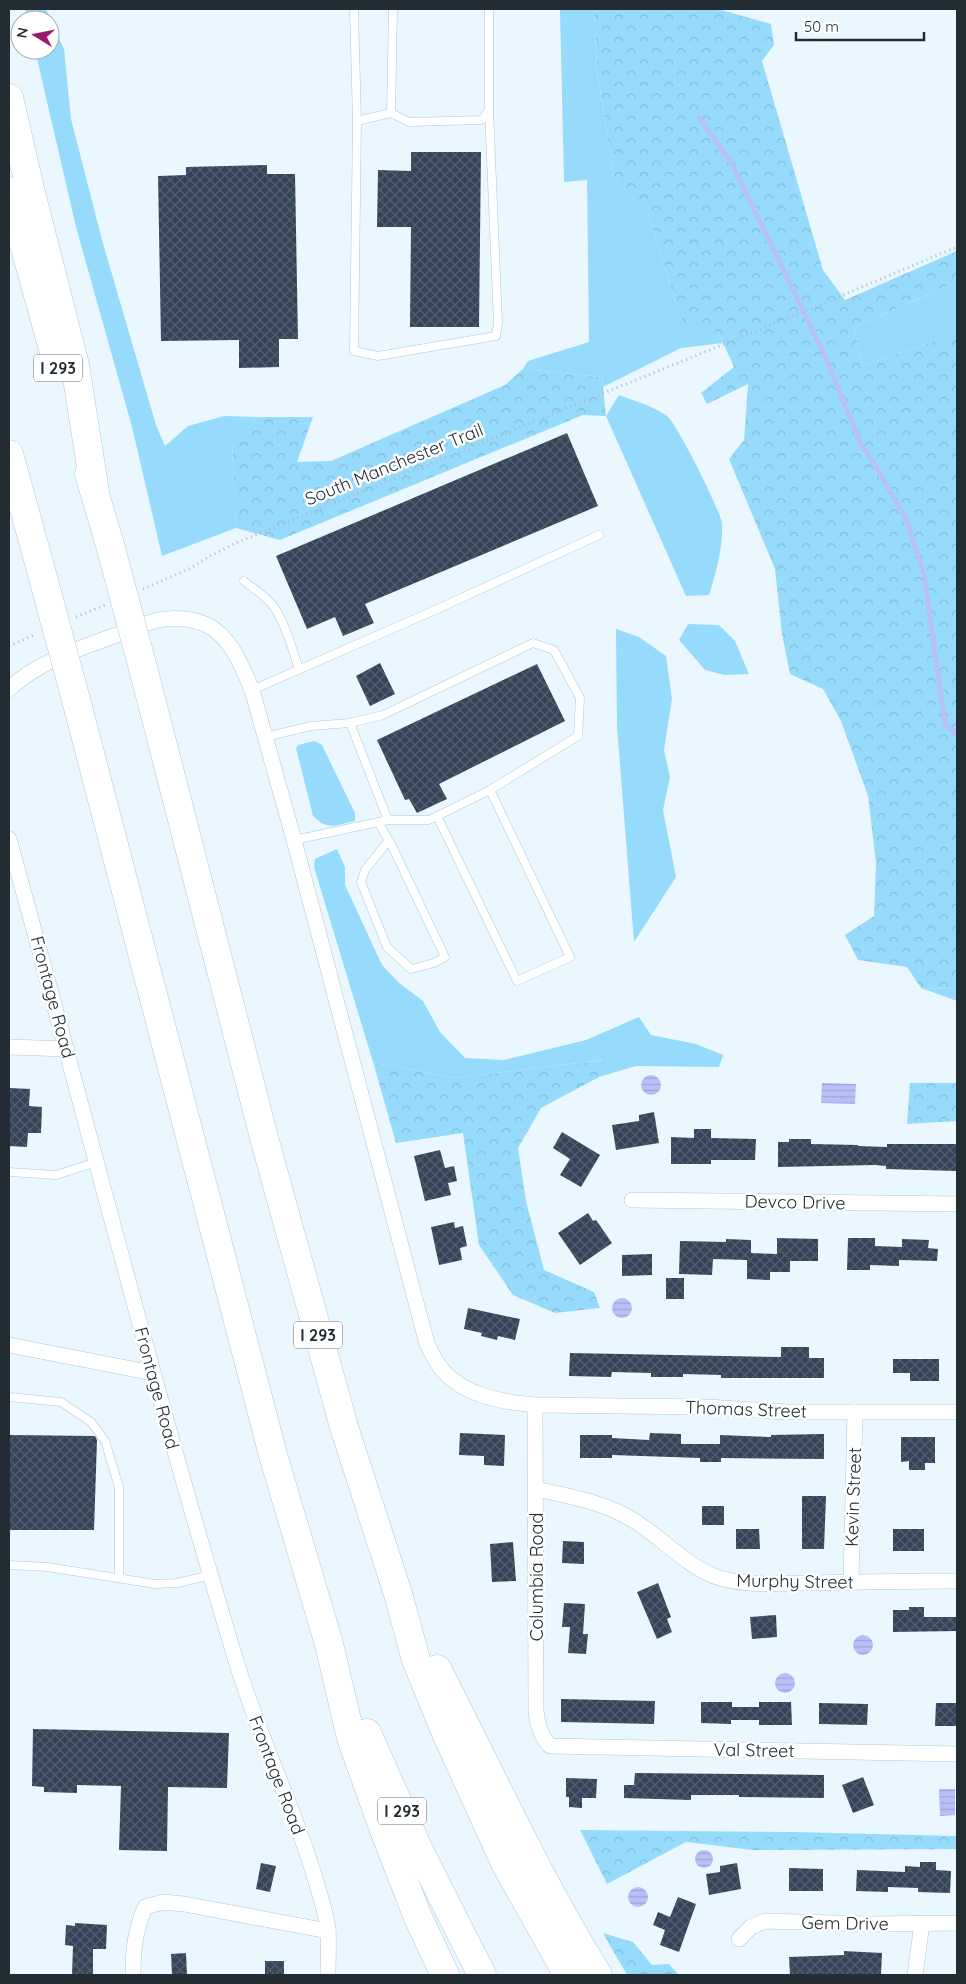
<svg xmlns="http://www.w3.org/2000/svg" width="966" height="1984" font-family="Quicksand,sans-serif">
  <defs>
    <pattern id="forest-crowns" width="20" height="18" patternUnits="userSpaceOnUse" patternTransform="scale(1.25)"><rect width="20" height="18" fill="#97dbfc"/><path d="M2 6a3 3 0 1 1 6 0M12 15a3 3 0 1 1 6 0" fill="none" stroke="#82bcd8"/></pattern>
    <pattern id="water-rules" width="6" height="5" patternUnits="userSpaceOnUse" patternTransform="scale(1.25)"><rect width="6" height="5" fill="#b7c0f7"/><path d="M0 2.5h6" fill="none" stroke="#9da5d4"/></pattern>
    <pattern id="building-cross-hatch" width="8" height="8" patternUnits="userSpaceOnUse" patternTransform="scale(1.25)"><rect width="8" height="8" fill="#354559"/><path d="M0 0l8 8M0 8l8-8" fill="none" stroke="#505e6e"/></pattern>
  </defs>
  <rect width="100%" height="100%" fill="#ebf7fe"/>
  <g fill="#97dbfc">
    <path d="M25 9H46L64 49 71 119 102 240 156 425 165 446 188 426 224 416 258 417 232 446 236 528 162 556 132 427 76 227 35 50H50V20H28Z"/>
    <path d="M560 9H594L597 71 614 177 648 213 676 303 718 332 723 343 681 348 603 387 602 377 523 369 528 361 589 342 587 180 564 182Z"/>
    <path d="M957 282V333L862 366 854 327Z"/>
    <path d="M619 395C635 401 653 406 667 416 676 422 722 513 722 524 723 548 716 573 709 595L686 596 606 416Z"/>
    <path d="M688 624 719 625 735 641 749 674 725 675 705 670 679 640Z"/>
    <path d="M616 629 639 637 666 656 672 699 664 750 670 777 663 810 676 877 634 942 617 727Z"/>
    <path d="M314 741 322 745 355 813V821C337 825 327 831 313 816L296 748 298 745Z"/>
    <path d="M337 849 345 867V885L382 965 399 983 423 1001 440 1032 465 1058 504 1060 586 1040 639 1017 651 1035 696 1044 723 1055 719 1067 636 1066 599 1077 603 1060 453 1078 373 1062 314 867 315 859Z"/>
    <path d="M921 988 957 989V1001Z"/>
  </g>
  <g fill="url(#forest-crowns)">
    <path d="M594 9H718L771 24 774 45 762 61 823 270 845 300 957 251V282L854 327 862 366 957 333V989L921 988 907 967 858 960 845 935 874 916 876 863 868 796 841 721 823 689 790 674 782 634 775 569 729 459 744 440 748 384 707 404 701 393 734 367 718 332 685 327 676 303 648 213 614 177 597 71Z"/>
    <path d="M523 369 602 377 606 416 583 415 280 540 236 528 232 446 258 417H313L297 462 331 461 505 385Z"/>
    <path d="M604 1060 599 1077 541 1108 518 1148 526 1201 544 1270 594 1292 600 1308 555 1313 513 1295 479 1245 463 1133 396 1143 373 1062 453 1078Z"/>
    <path d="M910 1083H957V1121L907 1124Z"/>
    <path d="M580 1830 794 1832 957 1836V1849L753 1850 686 1842 607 1884Z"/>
    <path d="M603 1933 633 1942 652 1965 669 1964 679 1975H627Z"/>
  </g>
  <g fill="url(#water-rules)">
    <circle cx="651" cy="1085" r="10"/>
    <path d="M822 1083 856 1084 855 1104 821 1103Z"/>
    <circle cx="622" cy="1308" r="10"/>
    <circle cx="863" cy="1645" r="10"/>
    <circle cx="785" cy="1683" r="10"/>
    <path d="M939 1789H955V1815L940 1816Z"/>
    <circle cx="704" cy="1859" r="9"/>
    <circle cx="638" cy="1897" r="10"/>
  </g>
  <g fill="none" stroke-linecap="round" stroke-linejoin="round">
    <path stroke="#b7c0f7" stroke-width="5" d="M699 117 732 164 824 354 860 442 878 470 906 519 924 574 945 724 957 735"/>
  </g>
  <g fill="url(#building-cross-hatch)">
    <path d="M411 152H481L479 327H410L411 227H377L378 170 411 171Z"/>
    <path d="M267 165V174H295L298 339H279V367L239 368V340L161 341 158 176 186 175V167Z"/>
    <path d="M567 433 598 506 365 604 374 623 343 636 335 617 307 629 276 556Z"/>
    <path d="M380 663 395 694 370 706 356 676Z"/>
    <path d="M537 664 565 721 439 784 447 799 417 813 409 799 405 800 377 740Z"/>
    <path d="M9 1088 30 1089 29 1106 42 1107 41 1133H28L27 1147 9 1146Z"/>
    <path d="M654 1112 659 1143 616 1150 612 1125 639 1121V1115Z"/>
    <path d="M694 1129H711V1138L756 1139 755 1160H711V1164H671V1137L694 1138Z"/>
    <path d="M562 1132 600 1155 581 1187 560 1175 570 1159 553 1148Z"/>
    <path d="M789 1139H811V1144L858 1145V1146L887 1147V1144H957V1171L886 1169V1166L875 1165 778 1167V1142H789Z"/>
    <path d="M440 1150 445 1168 454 1166 457 1181 448 1183 451 1195 425 1201 414 1156Z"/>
    <path d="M588 1213 593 1221 596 1220 612 1243 580 1265 558 1233Z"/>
    <path d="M454 1222 455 1228 463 1226 467 1246 460 1248 462 1260 439 1265 431 1227Z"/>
    <path d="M777 1238 818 1239V1261H790V1272H770V1280L747 1279V1260L713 1259 712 1275 679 1274 680 1241 726 1242V1239L751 1240V1253L777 1254Z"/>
    <path d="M848 1238H875V1246L902 1247V1239L929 1240 928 1248 938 1249 937 1261 899 1260V1266L870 1265V1270H847Z"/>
    <path d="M652 1254V1275L622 1276V1255Z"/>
    <rect x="666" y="1278" width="18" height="21"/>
    <path d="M468 1308 520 1319 515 1340 498 1336 497 1340 481 1336 482 1333 464 1329Z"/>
    <path d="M781 1347H809V1358H824V1378H721V1375L683 1374V1377H651V1373L612 1372 611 1377 569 1376 570 1353 781 1357Z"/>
    <path d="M893 1359H939V1381H910V1373H893Z"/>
    <path d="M460 1433 505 1435 504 1466 484 1465V1456L459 1455Z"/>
    <path d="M650 1433 681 1434V1444H720V1435L771 1437V1435L824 1434V1459L721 1458V1462H700V1458L612 1455V1458H580V1435H612V1438L649 1440Z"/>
    <path d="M9 1435 95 1436 97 1440 94 1530H9Z"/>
    <path d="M901 1437H935V1463H925V1470H909V1461L901 1462Z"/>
    <path d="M802 1496H826L824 1549H802Z"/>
    <rect x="702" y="1506" width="22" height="19"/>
    <path d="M736 1529H759L760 1549H736Z"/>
    <rect x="893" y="1529" width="31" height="22"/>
    <path d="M563 1541 584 1542V1564L562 1563Z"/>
    <path d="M513 1542 516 1581 492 1582 490 1544Z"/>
    <path d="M658 1583 671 1617 667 1619 672 1632 657 1639 637 1592Z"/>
    <path d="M564 1603 585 1604 583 1634H588L586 1654 568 1653 570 1627H562Z"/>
    <path d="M909 1607H924V1617H957V1631L893 1632V1610H909Z"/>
    <path d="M776 1615 777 1637 752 1639 750 1617Z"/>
    <path d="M561 1699 655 1701 654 1724 561 1722Z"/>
    <path d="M701 1702H732V1707H759V1702H791L792 1725H759V1720H731V1724L701 1723Z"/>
    <path d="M819 1703 868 1704 867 1725 819 1724Z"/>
    <path d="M936 1703H957V1726H935Z"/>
    <path d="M33 1729 229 1733 227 1788 168 1787 167 1851 119 1850 121 1786 77 1785V1793L44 1792V1787L32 1786Z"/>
    <path d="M635 1773 824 1775V1798L739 1797V1795H691V1800L624 1798V1785H634Z"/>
    <path d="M863 1777 874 1805 853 1813 842 1785Z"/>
    <path d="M566 1778 597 1779 596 1798H582V1808L569 1807V1797H566Z"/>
    <path d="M920 1862H936V1870L951 1871 950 1893 918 1892V1888L888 1887V1892L856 1891 857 1870 905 1872V1866L920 1867Z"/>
    <path d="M261 1863 276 1866 270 1892 256 1889Z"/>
    <path d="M737 1863 741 1889 709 1895 706 1874 720 1872V1866Z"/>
    <path d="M789 1868 823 1869V1891H789Z"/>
    <path d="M678 1897 696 1904 679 1952 660 1945 665 1930 653 1925 658 1912 670 1917Z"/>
    <path d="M75 1923 107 1925 106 1949H93V1974H72L73 1946 65 1945 66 1925 75 1926Z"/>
    <path d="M844 1951 882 1953 881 1975H790L789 1957 844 1955Z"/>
    <path d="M186 1953 187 1975H172L171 1954Z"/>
    <rect x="265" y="1961" width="19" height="14"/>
  </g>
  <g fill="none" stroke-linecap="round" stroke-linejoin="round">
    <defs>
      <g id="service">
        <path d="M354 9 357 121"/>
        <path d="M393 9 391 113 409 122 482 120 489 110V9"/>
        <path d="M391 113 357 121 354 351 378 356 496 336 498 323 489 110"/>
        <path d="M244 581C254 589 266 596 274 607 286 625 292 649 299 669"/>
        <path d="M252 690 433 611 599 535"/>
        <path d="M350 723 383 715 533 643 554 650 580 698 578 736 490 790 429 820H388"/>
        <path d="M265 737 311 726 350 723 388 820 294 840"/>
        <path d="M437 816 517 981 570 957 490 790"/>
        <path d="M378 822 392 846 445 957 434 963 411 969 387 947 361 882 365 870 389 840"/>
        <path d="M9 1172 56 1175 97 1162"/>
        <path d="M9 1397 61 1402 91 1422 105 1441 119 1487V1578"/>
        <path d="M9 1565 47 1567 155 1584 177 1583 211 1575"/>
      </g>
      <g id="minor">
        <path d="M9 689C39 661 83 647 122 633 133 629 146 623 158 620 173 617 192 618 207 625 231 637 242 666 252 690L294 840 427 1344C431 1352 435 1360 440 1367 462 1396 503 1402 535 1405L707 1407 787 1412H957"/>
        <path d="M9 839C85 1113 154 1391 237 1664 257 1730 287 1793 309 1859 316 1882 324 1904 328 1928 329 1943 328 1960 328 1975"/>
        <path d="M9 1047 67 1049"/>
        <path d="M632 1200 957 1204"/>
        <path d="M9 1345 153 1373"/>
        <path d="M535 1405 536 1710C537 1724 540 1736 550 1746L957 1754"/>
        <path d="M536 1489C568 1496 604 1502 633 1520 661 1537 684 1564 714 1576 744 1587 778 1583 809 1583 858 1582 908 1581 957 1581"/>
        <path d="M851 1582 855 1412"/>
        <path d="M739 1939 751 1927 765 1921 870 1924 957 1923"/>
        <path d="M133 1975C133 1949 135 1932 145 1907L163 1902 184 1904 328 1931"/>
        <path d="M915 1975 922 1923"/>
      </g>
      <g id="motorway">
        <path d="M9 98 31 193 75 365 95 492"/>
        <path d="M9 191 55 356"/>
        <path d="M9 454 39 563"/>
        <path d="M89 474 110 545"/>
        <path d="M143 668 266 1145 344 1427 399 1597 416 1660 446 1733 506 1865 568 1975"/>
        <path d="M79 711 273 1455 329 1644 351 1738 384 1830 417 1915 445 1975"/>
        <path d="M437 1669C490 1772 537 1877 598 1975"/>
        <path d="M367 1733 417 1846 482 1975"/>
      </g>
    </defs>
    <use href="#service" stroke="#abc9d9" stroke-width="9"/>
    <use href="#minor" stroke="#abc9d9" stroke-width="16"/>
    <use href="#motorway" stroke="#abc9d9" stroke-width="29"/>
    <g stroke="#aebac1" stroke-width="3" stroke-dasharray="1 4" stroke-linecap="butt">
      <path d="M143 589 191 568 210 556 236 543 793 316 957 247"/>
      <path d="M76 617 105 605"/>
      <path d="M9 646 36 634"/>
    </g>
    <use href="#service" stroke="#fff" stroke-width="8"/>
    <use href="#minor" stroke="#fff" stroke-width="15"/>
    <use href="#motorway" stroke="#fff" stroke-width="28"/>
    <defs>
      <g id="motorway-bridge">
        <path d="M110 545 143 668"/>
        <path d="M39 563 79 711"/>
      </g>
    </defs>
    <use href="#motorway-bridge" stroke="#abc9d9" stroke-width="29" stroke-linecap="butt"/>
    <use href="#motorway-bridge" stroke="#fff" stroke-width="28"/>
  </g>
  <g text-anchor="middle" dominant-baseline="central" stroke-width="5" stroke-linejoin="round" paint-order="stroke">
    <g fill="#fff" stroke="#646c70" stroke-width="1">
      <rect x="34" y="354.5" width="48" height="27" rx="4"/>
      <rect x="294" y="1321.5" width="48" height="27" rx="4"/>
      <rect x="378" y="1797.5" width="48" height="27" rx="4"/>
    </g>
    <g font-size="16" font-weight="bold" fill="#212d33">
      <text x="58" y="368">I 293</text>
      <text x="318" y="1335">I 293</text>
      <text x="402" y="1811">I 293</text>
    </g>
    <g font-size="18" fill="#212d33" stroke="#fff">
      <text transform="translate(394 464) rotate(-22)">South Manchester Trail</text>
      <text transform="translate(53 997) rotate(75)">Frontage Road</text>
      <text transform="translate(795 1202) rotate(1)">Devco Drive</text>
      <text transform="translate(157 1388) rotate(75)">Frontage Road</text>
      <text transform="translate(746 1409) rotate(2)">Thomas Street</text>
      <text transform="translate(853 1497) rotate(-88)">Kevin Street</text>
      <text transform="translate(536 1577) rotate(-90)">Columbia Road</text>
      <text transform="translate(795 1581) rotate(1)">Murphy Street</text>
      <text transform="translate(754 1750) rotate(1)">Val Street</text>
      <text transform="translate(277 1775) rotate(69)">Frontage Road</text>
      <text transform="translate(845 1923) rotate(1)">Gem Drive</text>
    </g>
  </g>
  <rect width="966" height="1984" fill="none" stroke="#212d33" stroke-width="20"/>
  <g transform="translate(35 35) rotate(280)"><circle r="24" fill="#ffffff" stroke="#a6abad"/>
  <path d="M0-4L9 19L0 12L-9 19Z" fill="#9a186d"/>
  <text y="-8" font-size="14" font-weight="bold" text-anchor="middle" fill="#212d33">N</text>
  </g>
  <path d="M796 32v8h128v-8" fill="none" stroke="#212d33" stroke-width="2.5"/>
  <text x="804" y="32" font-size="15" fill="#212d33" stroke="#ffffff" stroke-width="4" paint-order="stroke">50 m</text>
</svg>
